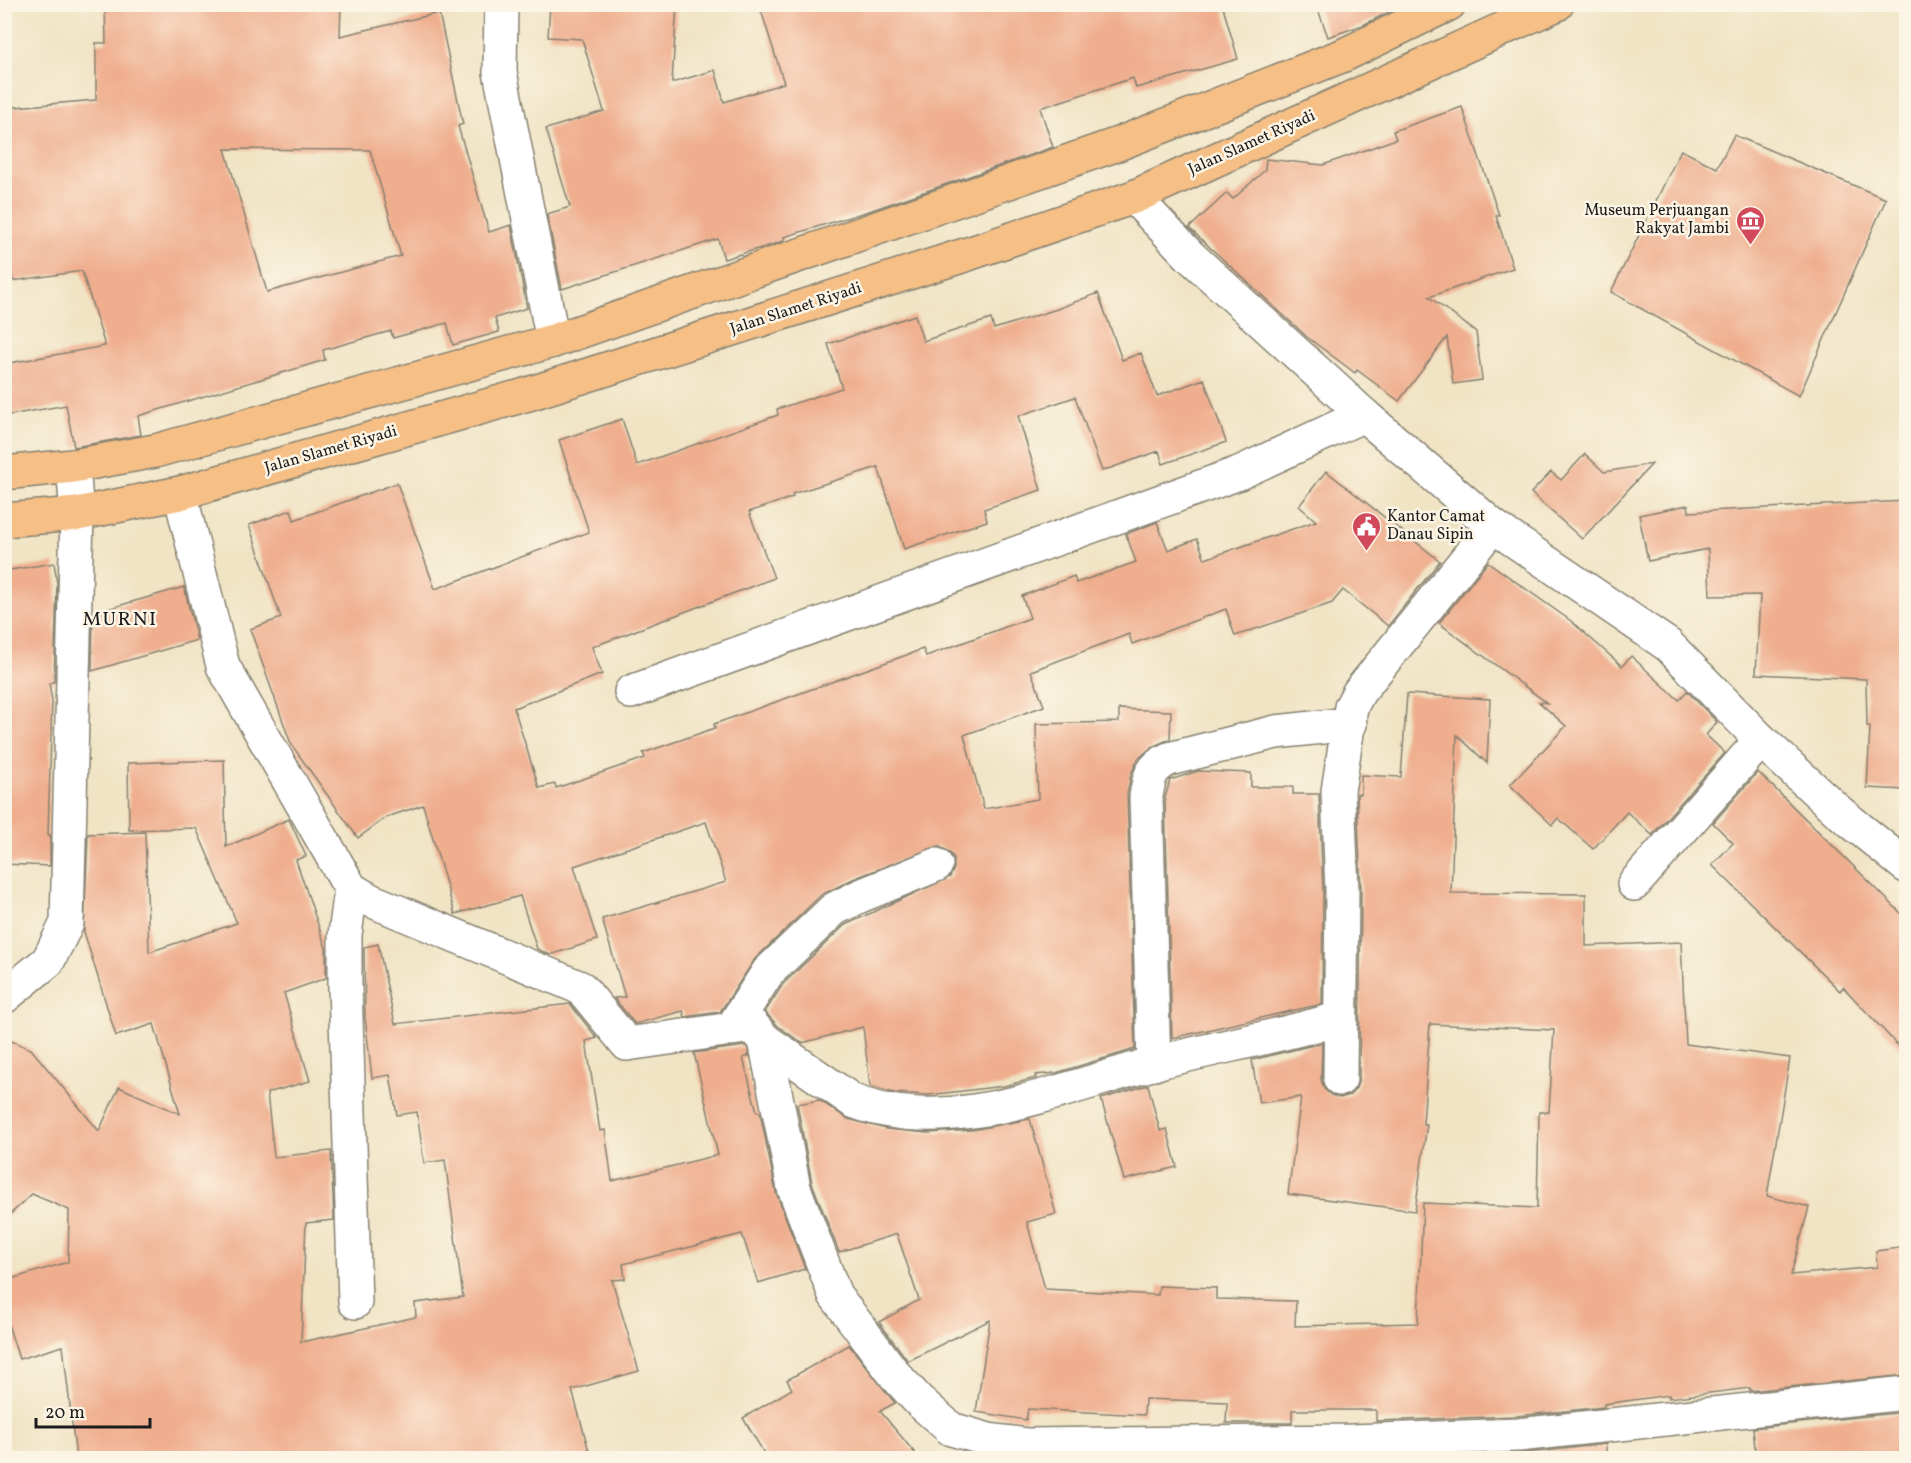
<svg xmlns="http://www.w3.org/2000/svg" width="1911" height="1463" font-family="Vollkorn,serif">
  <rect width="100%" height="100%" fill="#fcf5e5"/>
  <filter id="ink" filterUnits="userSpaceOnUse"><feTurbulence type="fractalNoise" baseFrequency=".0167" numOctaves="2"/><feDisplacementMap in="SourceGraphic" scale="12" xChannelSelector="R" yChannelSelector="G"/><feConvolveMatrix kernelMatrix="1 2 1 2 8 2 1 2 1" color-interpolation-filters="sRGB"/></filter>
  <filter id="wash" filterUnits="userSpaceOnUse"><feTurbulence type="fractalNoise" baseFrequency=".008" numOctaves="4" result="noise"/><feDisplacementMap in="SourceGraphic" scale="24" xChannelSelector="R" yChannelSelector="G"/><feGaussianBlur stdDeviation="1.35" result="paint"/><feColorMatrix in="noise" values="0 0 0 0 0 0 0 0 0 0 0 0 0 0 0 0 0 1.4 0 .05"/><feComposite in="paint" operator="in"/></filter>
  <g filter="url(#wash)">
    <rect width="100%" height="100%" fill="#f0e4c5"/>
    <g id="blocks">
      <g fill="#efae8e" fill-rule="evenodd">
        <path d="M105 4H341L340 36 439 13 463 124 458 126 489 232 511 225 527 308 495 318 499 332 453 345 447 323 393 338 391 331 323 350 325 360 138 416 141 435 74 447 66 405 4 416V364L105 346 82 271 13 281 4 228V108L96 100V43H106ZM225 149 370 150 401 256 267 292Z"/>
        <path d="M550 4H677L672 83 715 70 724 102 784 83 759 4H1222L1238 59 1136 88 1133 78 1040 108 1053 147 872 210 784 237 785 240 778 243 724 259 718 239 562 289 547 214 570 207 546 129 604 111 582 39 548 37Z"/>
        <path d="M1316 4H1405L1363 25 1328 37Z"/>
        <path d="M1462 107 1499 215 1496 216 1513 268 1429 297 1476 332 1482 380 1453 384 1447 337 1399 401 1357 370 1355 373 1307 337 1189 228 1227 193 1233 199 1265 170 1266 159 1323 165 1396 139 1393 131Z"/>
        <path d="M1734 135 1886 199 1799 396 1611 292 1681 150 1717 168Z"/>
        <path d="M1098 293 1122 360 1141 353 1157 396 1204 379 1226 442 1163 464 1159 451 1102 471 1075 397 1018 416 1041 490 984 509 987 521 904 549 878 467 792 494 793 497 749 512 774 578 592 647 602 674 514 708 539 788 555 784 556 788 645 758 643 753 715 728 714 724 787 698 923 649 926 656 1030 618 1022 596 1074 576 1076 583 1136 562 1126 534 1157 522 1168 550 1197 539 1205 559 1316 521 1299 506 1326 471 1440 561 1388 626 1343 590 1332 603 1235 636 1226 609 1132 644 1129 634 1031 671 1044 706 964 735 984 809 1038 799 1036 724 1119 722V709L1171 711 1170 739 1152 747 1138 759 1131 774 1127 794 1135 1049 1056 1073 1035 1075 1036 1078 1004 1086 929 1095 894 1093 870 1086 863 1027 802 1043 778 1026 765 1012 783 984 845 925 950 877 954 868V858L948 851 938 846 853 879 821 895 755 959 720 1012 685 1017 683 1011 635 1024 614 998 625 997 602 919 726 882 706 822 574 866 597 940 550 955 537 949 520 896 455 914 423 805 387 817 358 838 291 744 250 629 281 618 249 525 291 510 294 520 397 483 435 589 589 532 559 440 622 419 637 465 778 415 777 409 842 388 828 344 915 315 923 341 991 319 994 329 1057 309Z"/>
        <path d="M1585 454 1604 472 1652 464 1582 539 1531 493 1551 472 1561 480Z"/>
        <path d="M1906 501V790L1867 788 1870 726H1867L1866 679 1756 674 1760 595 1710 596 1708 549 1648 561 1639 515 1688 505 1689 512Z"/>
        <path d="M1488 562 1571 621 1622 666 1631 656 1679 700 1687 691 1717 722 1706 735 1725 753 1652 835 1627 812 1593 849 1558 818 1552 825 1510 785 1566 726 1539 702 1547 703 1439 623Z"/>
        <path d="M54 563 57 583 54 682 49 683 52 701 48 835H50V866L4 864V571Z"/>
        <path d="M184 587 197 640 92 671 93 613Z"/>
        <path d="M1407 694 1490 699 1487 763 1457 735 1451 893 1586 894V946L1681 942 1686 1044 1790 1058 1767 1196 1809 1207 1791 1275 1877 1267 1876 1251 1906 1247V1375L1750 1391V1388L1669 1398V1395L1604 1404V1407L1517 1416 1376 1421V1410H1292V1423H1226L1227 1402 1145 1399 1144 1415 1028 1409 1026 1420 976 1412 990 1320 908 1361 879 1322 919 1300 897 1234 839 1252 812 1183 797 1104 819 1100 848 1119 886 1129 928 1133 972 1130 1030 1119 1056 1214 1027 1222 1045 1289 1158 1295 1159 1286 1216 1288V1299L1296 1301 1295 1326 1418 1323 1423 1203 1537 1208 1539 1112H1549L1554 1030 1430 1024 1423 1124H1427L1415 1211 1288 1194 1301 1097 1259 1103 1252 1060 1322 1043 1321 1079 1324 1089 1331 1095 1340 1098 1350 1095 1356 1088 1359 1079 1361 891 1357 794H1361V775L1401 777Z"/>
        <path d="M224 760 226 847 289 819 306 856 296 860 326 948V978L284 993 310 1081 267 1093 274 1157 331 1151 334 1220 306 1223 301 1342 416 1317 415 1303 463 1297 445 1160 424 1163 417 1112 397 1115 390 1075 372 1078 365 1017 364 947 378 944 395 1024 570 1004 597 1038 586 1041 600 1131 605 1130 612 1181 718 1155 694 1053 745 1046 748 1048 749 1056 743 1058 757 1112H760L776 1192 805 1269 758 1283 742 1234 623 1264 625 1279 612 1280 639 1371 572 1390 591 1458H76L63 1346 19 1359 4 1311V1281L68 1262 69 1210 32 1194 4 1220V1038L31 1049 99 1131 119 1087 180 1114 154 1024 116 1036 84 932 88 834 145 832 149 952 237 923 196 828 129 830 128 763Z"/>
        <path d="M1198 771 1251 773V787H1293V794H1319L1323 891 1322 1004 1172 1038 1165 798 1170 780Z"/>
        <path d="M1758 772 1906 918V1054L1843 987 1840 991 1712 865 1733 843 1713 823Z"/>
        <path d="M1148 1085 1160 1131 1167 1129 1177 1167 1124 1180 1101 1099Z"/>
        <path d="M849 1345 895 1403 880 1411 919 1458H767L743 1418 792 1389 787 1380Z"/>
        <path d="M1906 1412V1458H1756L1753 1428Z"/>
        <path d="M1606 1444V1458H1386L1519 1454Z"/>
      </g>
    </g>
  </g>
  <g filter="url(#ink)">
    <use href="#blocks" fill-opacity="0" stroke="#868070" stroke-width="1.5"/>
    <g fill="none" stroke-linecap="round" stroke-linejoin="round">
      <defs>
        <g id="minor">
          <path d="M501 4 500 72 553 341"/>
          <path d="M1134 197 1190 256 1364 415 1493 526 1668 645 1761 740 1838 811 1906 866"/>
          <path d="M180 493 223 666 351 889 370 900 581 988 627 1044 753 1026 765 1040 794 1188 835 1295 895 1375 918 1400 951 1429 989 1440 1028 1445 1351 1441 1518 1435 1906 1393"/>
          <path d="M631 692 1239 473 1364 415"/>
          <path d="M1634 884 1761 740"/>
          <path d="M351 889 345 935V986L355 1302"/>
          <path d="M4 997 48 961 67 923 77 514 73 466"/>
          <path d="M732 1028 768 972 834 909 860 896 936 865"/>
          <path d="M765 1040 853 1101C951 1139 1066 1086 1163 1061 1222 1046 1282 1036 1340 1018"/>
          <path d="M1154 1064 1146 797C1149 777 1150 768 1169 759L1276 732 1350 724"/>
          <path d="M1340 1079 1342 891 1338 791 1351 707 1359 692 1493 526"/>
        </g>
        <g id="major">
          <path d="M4 473 73 466 155 451 553 341 1118 144 1344 55 1449 4"/>
          <path d="M4 520 77 514 180 493 525 395 968 254 1134 197 1557 4"/>
        </g>
      </defs>
      <use href="#minor" stroke="#868070" stroke-width="36"/>
      <use href="#major" stroke="#868070" stroke-width="36"/>
      <use href="#minor" stroke="#fff" stroke-width="33"/>
      <use href="#major" stroke="#f5bf86" stroke-width="33"/>
    </g>
  </g>
  <defs>
    <symbol id="museum-pin" viewBox="-11 -11 22 30"><path d="M0 17L-7.5 6A9.5 9.5 0 1 1 7.5 6Z" fill="#d1495b" stroke="#fcf5e5"/><path d="M0-6L6-3V-2H-6V-3ZM-5-1h2V3h-2ZM-1-1h2V3h-2ZM3-1h2V3H3ZM-6 4H6V6H-6Z" fill="#fff"/></symbol>
    <symbol id="civic-pin" viewBox="-11 -11 22 30"><path d="M0 17L-7.5 6A9.5 9.5 0 1 1 7.5 6Z" fill="#d1495b" stroke="#fcf5e5"/><path d="M-.6-6.5H3V-4.5H.6V-3L4-1V1h2V6H-6V1h2V-1L-.6-3ZM-1.2 2.5V6h2.4V2.5Z" fill="#fff"/></symbol>
  </defs>
  <g fill-rule="evenodd">
    <use href="#museum-pin" x="1734" y="204" width="33" height="45"/>
    <use href="#civic-pin" x="1350" y="510" width="33" height="45"/>
  </g>
  <g text-anchor="middle" dominant-baseline="central" stroke-width="5" stroke-linejoin="round" paint-order="stroke">
    <g font-size="16" fill="#1c1c1c" stroke="#fcf5e5">
      <text transform="translate(1252 143) rotate(-24)">Jalan Slamet Riyadi</text>
      <text transform="translate(796 309) rotate(-18)">Jalan Slamet Riyadi</text>
      <text transform="translate(331 450) rotate(-16)">Jalan Slamet Riyadi</text>
    </g>
    <g font-size="16" fill="#1c1c1c" stroke="#fcf5e5" text-anchor="end">
      <text x="1729" y="211">Museum Perjuangan<tspan x="1729" dy="18">Rakyat Jambi</tspan></text>
      <text x="1387" y="517" text-anchor="start">Kantor Camat<tspan x="1387" dy="18">Danau Sipin</tspan></text>
    </g>
    <g font-size="20" letter-spacing="1.5" fill="#1c1c1c" stroke="#fcf5e5">
      <text x="120" y="620">MURNI</text>
    </g>
  </g>
  <rect width="1911" height="1463" fill="none" stroke="#fcf5e5" stroke-width="24"/>
  <path d="M36 1418v9h114v-9" fill="none" stroke="#1c1c1c" stroke-width="3"/>
  <text x="45" y="1418" font-size="18" fill="#1c1c1c" stroke="#fcf5e5" stroke-width="4.5" paint-order="stroke">20 m</text>
</svg>
